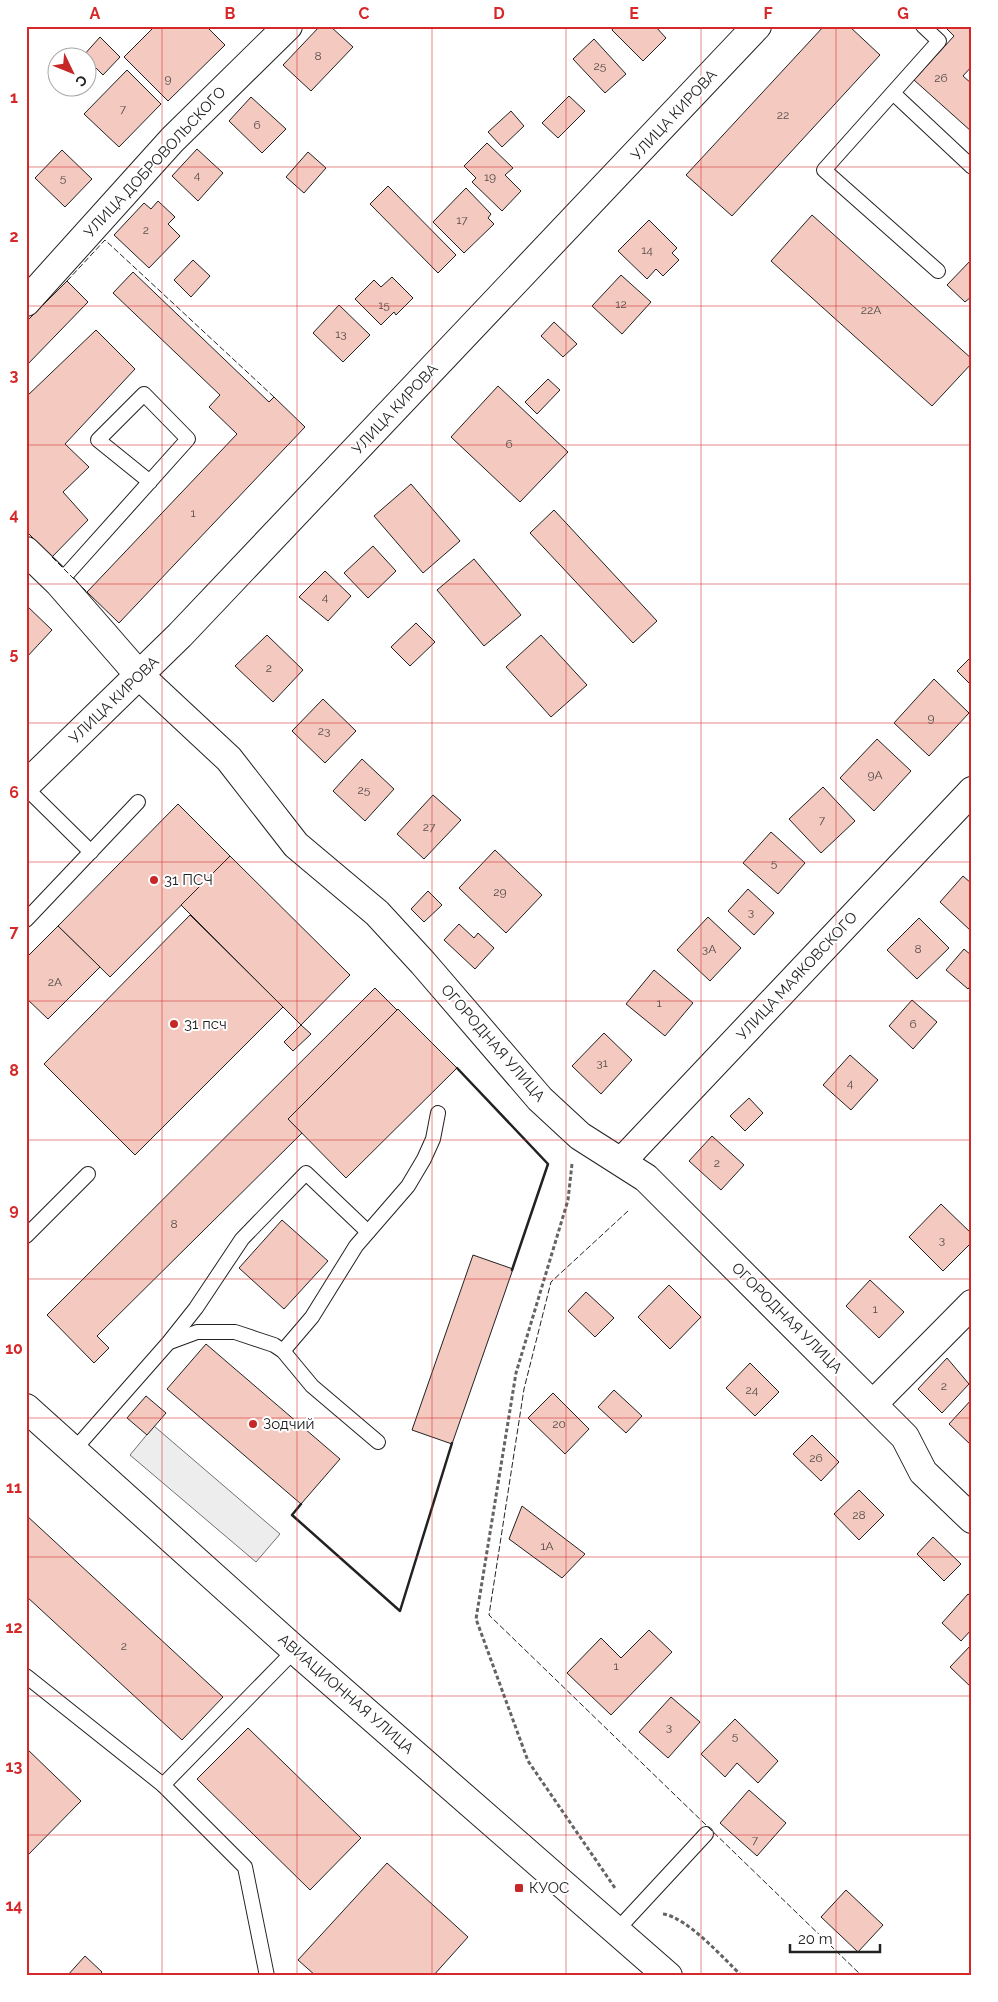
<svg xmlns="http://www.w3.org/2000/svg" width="998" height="2002" font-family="Raleway,sans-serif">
  <rect width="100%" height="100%" fill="#fff"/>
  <path fill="#ededed" stroke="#6f6f6f" d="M154 1426 280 1534 256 1562 130 1455Z"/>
  <g fill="#f3c9c0" stroke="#222">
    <path d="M155 26H206L225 45 168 101 124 57Z"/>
    <path d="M320 26H330L353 47 311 91 283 65Z"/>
    <path d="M615 26H655L666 38 643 61 612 30Z"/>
    <path d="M824 26H849L880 55 732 216 686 175Z"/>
    <path d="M944 26H972V66L963 76 972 84V132L914 80 954 36Z"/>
    <path d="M100 37 120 57 103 75 88 60V58L83 56Z"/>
    <path d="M594 39 626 74 605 93 573 59Z"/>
    <path d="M127 70 161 104 119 147 84 114Z"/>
    <path d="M569 96 585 111 558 138 542 123Z"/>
    <path d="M251 97 286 129 262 153 229 121Z"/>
    <path d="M511 111 524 126 502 147 488 132Z"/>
    <path d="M487 143 513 168 505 175 521 191 502 211 472 182 476 178 464 166Z"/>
    <path d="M197 149 223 173 198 201 172 176Z"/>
    <path d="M62 150 92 179 65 207 35 178Z"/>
    <path d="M308 152 326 168 304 193 286 177Z"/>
    <path d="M388 186 456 255 438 273 370 204Z"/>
    <path d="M466 188 491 214 488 218 494 224 464 253 433 222Z"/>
    <path d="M158 201 175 217 168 224 180 236 149 268 114 235 144 203 151 209Z"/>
    <path d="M812 215 972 359V363L932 406 771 261Z"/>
    <path d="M649 220 677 248 672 253 679 260 663 276 656 269 647 279 618 251Z"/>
    <path d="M972 259V296L965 302 947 285Z"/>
    <path d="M193 260 210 276 191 297 174 280Z"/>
    <path d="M133 272 269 402 274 397 305 427 119 623 87 592 237 434 209 407 220 395 113 293Z"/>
    <path d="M621 275 651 302 622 334 592 306Z"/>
    <path d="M392 277 413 298 396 315 394 312 381 325 355 299 374 280 381 287Z"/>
    <path d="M67 281 88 302 26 366V322Z"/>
    <path d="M339 305 370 335 343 362 313 333Z"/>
    <path d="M554 322 577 344 563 357 541 336Z"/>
    <path d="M96 330 135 369 65 444 89 467 63 492 88 520 52 557 26 531V397Z"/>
    <path d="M548 379 560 390 537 414 525 402Z"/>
    <path d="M498 386 568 452 520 502 451 437Z"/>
    <path d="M411 484 460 541 423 573 374 516Z"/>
    <path d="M554 510 657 621 633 643 530 533Z"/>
    <path d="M373 546 396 571 368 598 344 573Z"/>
    <path d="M474 559 521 615 484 646 437 590Z"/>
    <path d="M325 571 351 596 328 621 299 597Z"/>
    <path d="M26 605 52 630 26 658Z"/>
    <path d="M416 623 435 642 410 666 391 647Z"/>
    <path d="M267 635 303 670 273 702 235 666Z"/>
    <path d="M541 635 587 685 551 717 506 667Z"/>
    <path d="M972 656V686L957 671Z"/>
    <path d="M934 679 969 713 929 756 894 723Z"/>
    <path d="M323 699 356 731 325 763 292 731Z"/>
    <path d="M877 739 911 771 874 811 840 778Z"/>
    <path d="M362 759 394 789 365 821 333 791Z"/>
    <path d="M823 787 855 821 821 853 789 819Z"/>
    <path d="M433 795 461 820 424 859 397 834Z"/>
    <path d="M178 804 230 856 110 977 58 926Z"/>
    <path d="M771 832 805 863 778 894 743 863Z"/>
    <path d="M495 850 542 895 506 933 459 888Z"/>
    <path d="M230 856 350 975 301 1025 181 905Z"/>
    <path d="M963 876 972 884 971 931 940 902Z"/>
    <path d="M748 889 774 913 754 935 728 911Z"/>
    <path d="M428 891 442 905 424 922 411 909Z"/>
    <path d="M190 915 283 1007 135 1155 44 1064Z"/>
    <path d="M708 917 741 948 710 981 677 950Z"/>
    <path d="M919 918 949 948 917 979 887 950Z"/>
    <path d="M459 924 474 938 478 933 494 948 475 969 444 940Z"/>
    <path d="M58 926 100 967 48 1019 26 998V958Z"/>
    <path d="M964 949 972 956V984L968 989 946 970Z"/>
    <path d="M654 970 693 1003 665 1036 626 1004Z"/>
    <path d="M375 988 397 1010 288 1119 302 1133 97 1336 109 1348 94 1363 47 1315Z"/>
    <path d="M912 1000 937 1022 913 1049 889 1026Z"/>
    <path d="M398 1009 457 1068 346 1178 288 1119Z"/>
    <path d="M301 1025 311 1034 293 1051 284 1042Z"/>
    <path d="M604 1033 632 1060 601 1094 572 1066Z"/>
    <path d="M850 1055 878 1080 851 1110 823 1085Z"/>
    <path d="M749 1098 763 1113 745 1131 730 1116Z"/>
    <path d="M712 1136 744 1165 721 1190 689 1161Z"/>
    <path d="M941 1204 972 1234V1242L943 1271 909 1237Z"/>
    <path d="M282 1220 328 1261 284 1309 239 1268Z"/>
    <path d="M473 1255 513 1269 452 1444 412 1430Z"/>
    <path d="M870 1280 904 1312 879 1338 846 1306Z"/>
    <path d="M669 1285 701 1317 670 1349 638 1317Z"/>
    <path d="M586 1292 614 1318 595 1337 568 1311Z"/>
    <path d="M206 1344 340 1459 301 1504 167 1389Z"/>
    <path d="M947 1358 969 1384 942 1413 918 1389Z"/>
    <path d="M750 1363 779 1392 755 1416 726 1388Z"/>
    <path d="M614 1390 642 1416 626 1433 598 1407Z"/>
    <path d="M553 1393 589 1429 565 1454 528 1418Z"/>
    <path d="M146 1396 166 1413 147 1435 127 1418Z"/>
    <path d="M972 1399V1446L949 1424Z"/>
    <path d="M812 1435 839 1462 821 1481 793 1454Z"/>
    <path d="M859 1490 884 1515 859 1540 834 1514Z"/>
    <path d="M522 1506 585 1554 562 1578 509 1539Z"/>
    <path d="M26 1515 223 1697 182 1740 26 1596Z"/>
    <path d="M933 1537 961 1564 944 1581 917 1554Z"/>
    <path d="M968 1594 972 1597V1629L961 1641 942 1623Z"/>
    <path d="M649 1630 672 1652 611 1715 567 1673 601 1638 621 1658Z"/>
    <path d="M972 1644V1688L950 1667Z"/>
    <path d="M671 1697 700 1722 668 1758 639 1732Z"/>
    <path d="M735 1719 778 1761 758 1783 737 1763 725 1777 701 1754Z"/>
    <path d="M248 1728 361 1838 310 1890 197 1779Z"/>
    <path d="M26 1748 81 1801 26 1857Z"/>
    <path d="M749 1790 786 1823 757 1856 720 1823Z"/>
    <path d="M387 1863 468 1937 433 1976H316L298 1960Z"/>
    <path d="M846 1890 883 1925 858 1952 821 1917Z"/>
    <path d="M85 1956 102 1972 99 1976H67Z"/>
  </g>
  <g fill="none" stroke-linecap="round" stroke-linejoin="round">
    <defs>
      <g id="service">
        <path d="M923 26 939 41 824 170 938 271"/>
        <path d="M893 93 972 167"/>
        <path d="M59 583 188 439 144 394 98 440 150 482"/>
        <path d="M26 788 91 852"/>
        <path d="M26 920 138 802"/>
        <path d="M26 1236 88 1174"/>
        <path d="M170 1342 197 1332H235L274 1345 283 1351 312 1386 378 1442"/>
        <path d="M283 1351 312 1317 356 1246 408 1186 424 1159 433 1139 438 1113"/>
        <path d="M74 1450 169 1342 196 1308 242 1239 306 1173 368 1232"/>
        <path d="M26 1676 163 1785 295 1650"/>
        <path d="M163 1785 245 1867 267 1976"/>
        <path d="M617 1930 706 1834"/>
      </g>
      <g id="minor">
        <path d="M26 302 172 140 288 26"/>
        <path d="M26 551 59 583 140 676 229 759 296 845 377 913 423 963 540 1099 580 1136 646 1178 905 1437 923 1472 972 1519"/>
        <path d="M622 1161 972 791"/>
        <path d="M873 1404 972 1304"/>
        <path d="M26 1408 295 1650 668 1976"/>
      </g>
      <path id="secondary" d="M26 785 180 635 757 26"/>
    </defs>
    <use href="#service" stroke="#222" stroke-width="16"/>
    <use href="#minor" stroke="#222" stroke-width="30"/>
    <use href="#secondary" stroke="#222" stroke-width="30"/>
    <g stroke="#646464" stroke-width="3" stroke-dasharray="4 2.5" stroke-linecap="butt">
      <path d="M572 1164 568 1200 516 1373 476 1619 528 1761 615 1888"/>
      <path d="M663 1914C687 1917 724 1959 742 1976"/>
    </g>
    <use href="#service" stroke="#fff" stroke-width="14"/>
    <use href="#minor" stroke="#fff" stroke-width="28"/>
    <use href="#secondary" stroke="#fff" stroke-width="28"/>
    <g stroke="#222" stroke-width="1" stroke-dasharray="6 2.5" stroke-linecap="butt">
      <path d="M67 281 105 240 274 397"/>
      <path d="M52 557 87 592"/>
      <path d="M628 1211 551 1282 524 1389 489 1615 862 1976"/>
    </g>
    <g stroke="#222" stroke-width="2.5">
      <path d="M457 1068 548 1164 512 1270"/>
      <path d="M301 1504 292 1515 400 1611 452 1443"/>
    </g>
  </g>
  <path fill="none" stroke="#d62828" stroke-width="1" stroke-opacity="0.55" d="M162 26V1976M297 26V1976M432 26V1976M566 26V1976M701 26V1976M836 26V1976M26 167H972M26 306H972M26 445H972M26 584H972M26 723H972M26 862H972M26 1001H972M26 1140H972M26 1279H972M26 1418H972M26 1557H972M26 1696H972M26 1835H972"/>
  <g fill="#c62828" stroke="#fff" stroke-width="2">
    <circle cx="154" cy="880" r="5"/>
    <circle cx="174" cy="1024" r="5"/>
    <circle cx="253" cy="1424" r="5"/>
    <rect x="514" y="1883" width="10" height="10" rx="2.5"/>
  </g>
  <g text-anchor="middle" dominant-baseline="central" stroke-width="4" stroke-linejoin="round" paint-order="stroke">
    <g font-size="12" fill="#564c4a">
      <text x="318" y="56">8</text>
      <text x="600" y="66">25</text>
      <text x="941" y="78">26</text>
      <text x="168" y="79">9</text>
      <text x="123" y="109">7</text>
      <text x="783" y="115">22</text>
      <text x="257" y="125">6</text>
      <text x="197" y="175">4</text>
      <text x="490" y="177">19</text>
      <text x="63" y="178">5</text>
      <text x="462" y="220">17</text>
      <text x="146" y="230">2</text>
      <text x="647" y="250">14</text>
      <text x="621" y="304">12</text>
      <text x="384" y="305">15</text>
      <text x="871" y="310">22А</text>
      <text x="341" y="334">13</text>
      <text x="509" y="444">6</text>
      <text x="193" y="513">1</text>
      <text x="325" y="597">4</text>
      <text x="269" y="668">2</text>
      <text x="931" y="718">9</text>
      <text x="324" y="731">23</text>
      <text x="875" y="775">9А</text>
      <text x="364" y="790">25</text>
      <text x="822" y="820">7</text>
      <text x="429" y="827">27</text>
      <text x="774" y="863">5</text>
      <text x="500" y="892">29</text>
      <text x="751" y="912">3</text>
      <text x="709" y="949">3А</text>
      <text x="918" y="949">8</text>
      <text x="55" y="982">2А</text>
      <text x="659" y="1003">1</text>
      <text x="913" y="1024">6</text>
      <text x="602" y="1063">31</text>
      <text x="850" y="1083">4</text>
      <text x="717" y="1163">2</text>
      <text x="174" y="1224">8</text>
      <text x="942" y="1240">3</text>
      <text x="875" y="1309">1</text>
      <text x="944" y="1386">2</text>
      <text x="752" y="1390">24</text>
      <text x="559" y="1424">20</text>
      <text x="816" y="1458">26</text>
      <text x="859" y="1515">28</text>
      <text x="547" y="1546">1А</text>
      <text x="124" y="1646">2</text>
      <text x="616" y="1666">1</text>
      <text x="669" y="1727">3</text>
      <text x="735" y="1736">5</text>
      <text x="755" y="1840">7</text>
    </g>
    <g font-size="15" fill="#222" stroke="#fff">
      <text transform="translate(674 115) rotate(-47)">УЛИЦА КИРОВА</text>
      <text transform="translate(155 162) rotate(-47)">УЛИЦА ДОБРОВОЛЬСКОГО</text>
      <text transform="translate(395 409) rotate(-47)">УЛИЦА КИРОВА</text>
      <text transform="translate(114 700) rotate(-44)">УЛИЦА КИРОВА</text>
      <text transform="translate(797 976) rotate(-47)">УЛИЦА МАЯКОВСКОГО</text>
      <text transform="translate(493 1043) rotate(49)">ОГОРОДНАЯ УЛИЦА</text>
      <text transform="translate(787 1318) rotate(45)">ОГОРОДНАЯ УЛИЦА</text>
      <text transform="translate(346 1694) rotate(41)">АВИАЦИОННАЯ УЛИЦА</text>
    </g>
    <g font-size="15" fill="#222" stroke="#fff" text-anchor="start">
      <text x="164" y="880">31 ПСЧ</text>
      <text x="184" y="1024">31 псч</text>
      <text x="263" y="1424">Зодчий</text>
      <text x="529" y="1888">КУОС</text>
    </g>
  </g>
  <rect width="998" height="2002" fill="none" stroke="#ffffff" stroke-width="55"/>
  <g transform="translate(72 72) rotate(133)"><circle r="24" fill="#ffffff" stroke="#a7a7a7"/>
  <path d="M0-4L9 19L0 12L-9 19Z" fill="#c62828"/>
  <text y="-8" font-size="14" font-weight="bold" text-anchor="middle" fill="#222222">С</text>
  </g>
  <path d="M790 1944v8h90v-8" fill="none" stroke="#222222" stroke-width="2.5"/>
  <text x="798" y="1944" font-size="15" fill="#222222" stroke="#ffffff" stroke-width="4" paint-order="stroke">20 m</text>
  <rect x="28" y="28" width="942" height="1946" fill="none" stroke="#d62828" stroke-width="2"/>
  <g font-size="16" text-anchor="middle" font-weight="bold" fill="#d62828">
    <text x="95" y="19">A</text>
    <text x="230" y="19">B</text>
    <text x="364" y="19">C</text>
    <text x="499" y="19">D</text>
    <text x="634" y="19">E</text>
    <text x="768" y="19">F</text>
    <text x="903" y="19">G</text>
    <text x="14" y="103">1</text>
    <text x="14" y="242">2</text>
    <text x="14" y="381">3</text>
    <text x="14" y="520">4</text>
    <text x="14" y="659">5</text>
    <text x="14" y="798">6</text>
    <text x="14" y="937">7</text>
    <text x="14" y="1076">8</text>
    <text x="14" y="1215">9</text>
    <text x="14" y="1354">10</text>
    <text x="14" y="1493">11</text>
    <text x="14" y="1633">12</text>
    <text x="14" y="1772">13</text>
    <text x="14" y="1911">14</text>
  </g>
</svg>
